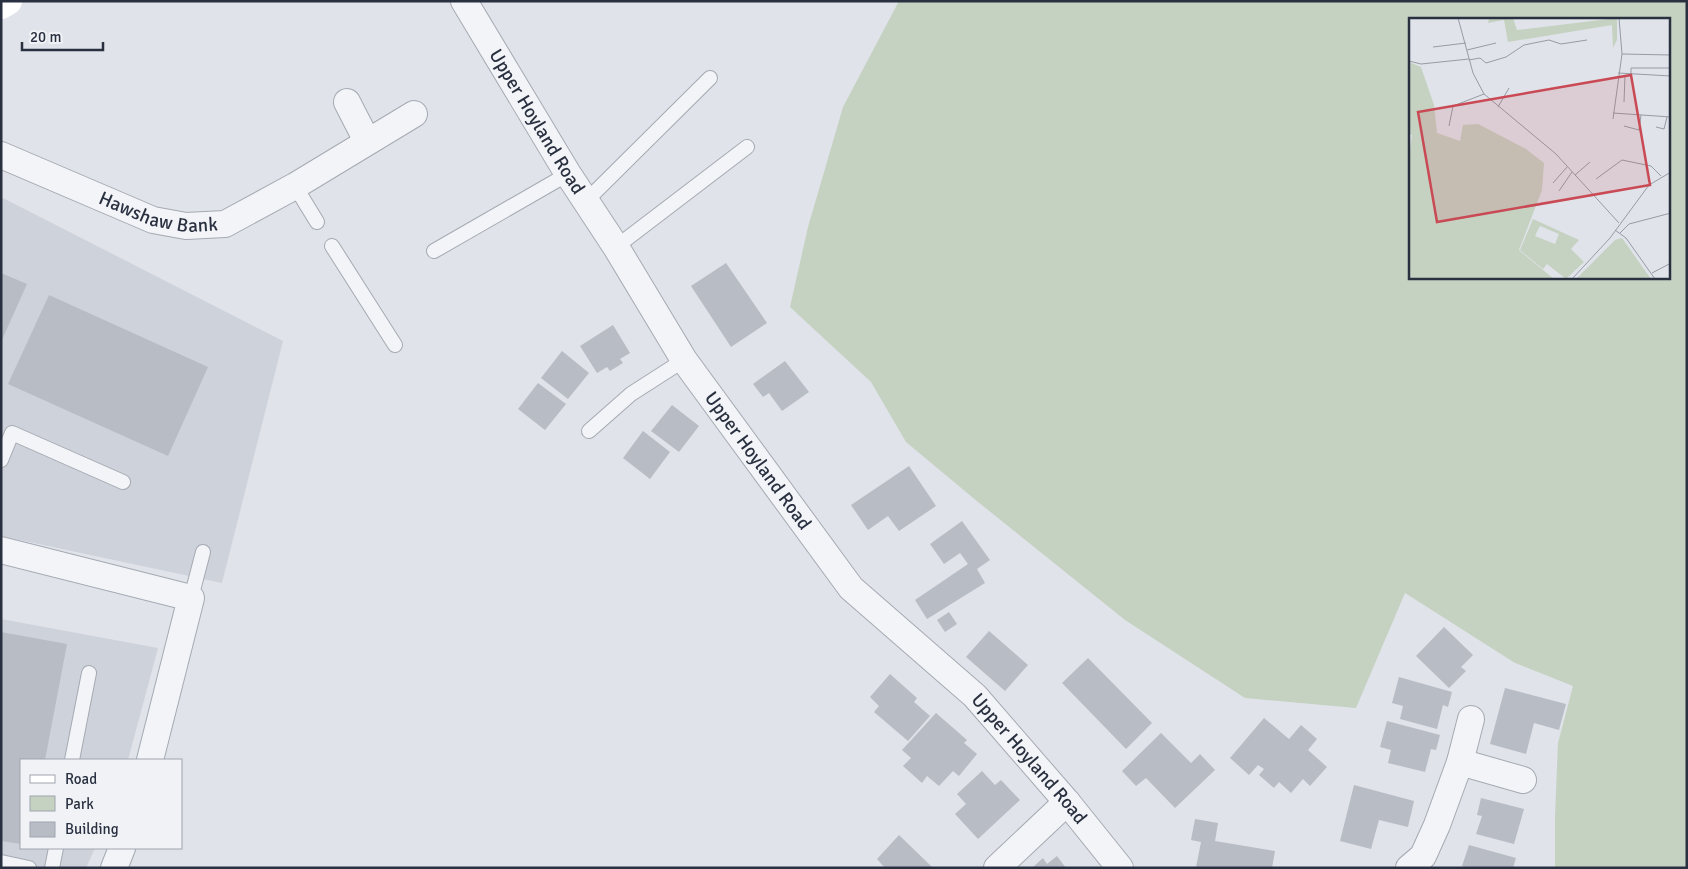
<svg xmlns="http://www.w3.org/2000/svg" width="1688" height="869" font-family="Signika,sans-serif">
  <rect width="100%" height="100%" fill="#e0e3e9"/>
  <g fill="#ced2db">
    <path d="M1 197 283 341 222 583 1 536Z"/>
    <path d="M1 619 158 648 128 760H21V848H95L86 868H1Z"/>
  </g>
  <path fill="#c5d2c2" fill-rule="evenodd" d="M899 1H1687V868H1555V816L1558 743 1573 686 1515 663 1405 593 1356 708 1245 698 1125 620 978 502 906 442 871 382 790 307 808 227 843 107ZM1410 19H1669V278H1410Z"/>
  <g fill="#b8bcc5">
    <path d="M726 263 767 323 731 347 691 286Z"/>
    <path d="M1 273 27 284 1 342Z"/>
    <path d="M49 295 208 367 168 456 8 384Z"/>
    <path d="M613 325 630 353 620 359 623 363 610 371 607 367 597 373 580 346Z"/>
    <path d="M562 351 589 373 568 399 541 378Z"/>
    <path d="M785 361 809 392 782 411 769 393 763 397 753 384Z"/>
    <path d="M538 383 566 404 545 430 518 409Z"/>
    <path d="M672 405 699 426 679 452 651 431Z"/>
    <path d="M643 431 670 452 650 479 623 458Z"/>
    <path d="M909 466 936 506 899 531 888 516 868 530 851 505Z"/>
    <path d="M962 521 990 560 977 569 985 583 927 619 915 600 968 564 960 553 944 564 930 544Z"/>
    <path d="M949 612 957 624 945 632 937 620Z"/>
    <path d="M1444 627 1473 655 1461 667 1466 671 1449 688 1416 656Z"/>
    <path d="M989 631 1028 665 1005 691 966 657Z"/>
    <path d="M1 632 67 644 45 760H21V844L1 841Z"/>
    <path d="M1088 658 1152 723 1126 749 1062 683Z"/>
    <path d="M890 674 917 698 914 702 930 716 908 741 874 712 879 706 870 697Z"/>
    <path d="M1399 677 1452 692 1448 707 1443 705 1437 729 1400 719 1403 706 1392 703Z"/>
    <path d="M1505 688 1566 704 1559 730 1534 723 1526 754 1490 744Z"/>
    <path d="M936 713 967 740 964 743 977 754 959 776 953 771 939 786 927 776 922 783 903 766 911 758 902 750Z"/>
    <path d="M1264 718 1289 739 1301 725 1317 739 1308 750 1327 767 1310 786 1303 779 1291 793 1279 782 1274 788 1259 775 1264 769 1258 765 1249 775 1230 758Z"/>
    <path d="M1387 721 1440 735 1436 750 1431 749 1425 772 1388 763 1391 750 1380 747Z"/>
    <path d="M1161 733 1191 763 1200 754 1215 770 1175 808 1146 778 1136 786 1122 771Z"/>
    <path d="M982 771 995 785 1001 780 1020 800 978 839 955 814 966 804 957 794Z"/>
    <path d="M1354 785 1414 801 1408 827 1379 820 1371 849 1340 841Z"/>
    <path d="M1481 798 1524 809 1514 844 1476 834 1482 816 1477 815Z"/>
    <path d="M1195 819 1218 823 1215 841 1275 851 1272 868 1196 867 1201 842 1191 840Z"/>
    <path d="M899 835 933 868H885L877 859Z"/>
    <path d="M1469 845 1516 858 1513 868H1469L1462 866Z"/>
    <path d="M1057 856 1066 868H1032L1043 858 1047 864Z"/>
  </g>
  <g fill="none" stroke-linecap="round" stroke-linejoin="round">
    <defs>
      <g id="service">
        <path d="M295 186 317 222"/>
        <path d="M586 201 710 78"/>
        <path d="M332 246 395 345"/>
        <path d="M616 247 747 147"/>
        <path d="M434 251 568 174"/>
        <path d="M589 431 631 394 684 360"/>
        <path d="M1 460 12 433 123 482"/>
        <path d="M191 598 203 552"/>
        <path d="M72 760 89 673"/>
        <path d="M1 862 29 868"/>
        <path d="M52 868 56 848"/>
      </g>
      <g id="minor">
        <path id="s1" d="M464 1 568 174 616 247 684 360 851 588 975 696 1067 802 1120 868"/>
        <path d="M347 102 367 141"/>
        <path id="s2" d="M1 155 153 220 186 226 225 224 295 186 414 114"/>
        <path d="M1 550 191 598 150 760"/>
        <path d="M1460 762 1523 780"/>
        <path d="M114 868 122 848"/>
        <path d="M997 868 1067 802"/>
        <path d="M1409 868 1423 856 1437 825 1460 762 1471 719"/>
      </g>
    </defs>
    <use href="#service" stroke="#a5aab3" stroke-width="16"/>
    <use href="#minor" stroke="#a5aab3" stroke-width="28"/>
    <use href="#service" stroke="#f3f4f7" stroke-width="14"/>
    <use href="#minor" stroke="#f3f4f7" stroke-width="26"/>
    <path stroke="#fff" stroke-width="28" d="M1 5 8 1"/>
  </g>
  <g text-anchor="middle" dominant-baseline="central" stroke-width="4" stroke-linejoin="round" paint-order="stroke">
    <g font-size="19" fill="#293040" stroke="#f0f2f6">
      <text stroke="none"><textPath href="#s1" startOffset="141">Upper Hoyland Road</textPath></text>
      <text stroke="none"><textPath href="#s2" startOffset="169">Hawshaw Bank</textPath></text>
      <text stroke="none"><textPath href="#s1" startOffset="546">Upper Hoyland Road</textPath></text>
      <text stroke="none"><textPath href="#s1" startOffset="951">Upper Hoyland Road</textPath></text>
    </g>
  </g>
  <g transform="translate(1409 18)">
    <rect width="261" height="261" fill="#e0e3e9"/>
    <path d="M80 0H104L108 12 208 0V22L204 30 203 7 99 24 95 2 79 5ZM0 44 12 49 25 87 28 115 51 123 54 107 69 106 117 131 135 145 133 172 110 232 145 261H0V137L3 117 0 116ZM124 201 170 222 162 231 175 244 157 261 138 246 134 251 111 232ZM131 208 150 216 146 226 126 218ZM213 220 242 261H167L206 222Z" fill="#c5d2c2" fill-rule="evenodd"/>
    <path fill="none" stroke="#979ba5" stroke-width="1" d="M49 0 64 55 75 76 147 136 210 205M24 29 57 25M58 32 87 25M213 36 262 37M60 42 71 40 77 45 97 39 115 27 140 22 152 26 178 22M0 43 12 46 60 41M209 55 262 58M222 58V50H262M215 84 216 57M89 89 100 70M204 95 262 99M204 101 213 36 210 0M40 108 44 88 75 76M215 108 230 112 232 97M247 109 255 111 258 99M166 157 181 144M187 161 213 142 242 148 252 158M144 165 158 149M150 173 163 154M206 212 217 220 246 261M211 215 220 206 262 195M243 255 262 245M163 261 201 220 240 167 262 154"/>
    <path fill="#c94a55" fill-opacity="0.15" stroke="#c94a55" stroke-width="2.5" d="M222 57 241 167 28 204 9 94Z"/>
    <rect width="261" height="261" fill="none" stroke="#293040" stroke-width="2.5"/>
  </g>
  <rect width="1688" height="869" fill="none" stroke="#293040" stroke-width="5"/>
  <rect x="20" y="759" width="162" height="90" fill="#f0f2f6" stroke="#a0a4ad"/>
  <rect x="30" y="775" width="25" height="8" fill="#ffffff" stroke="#a0a4ad"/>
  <text x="65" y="784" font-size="15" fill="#293040">Road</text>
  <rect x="30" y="796" width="25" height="15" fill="#c5d2c2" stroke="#a0a4ad"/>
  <text x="65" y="809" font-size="15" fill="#293040">Park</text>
  <rect x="30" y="822" width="25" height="15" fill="#b8bcc5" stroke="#a0a4ad"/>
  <text x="65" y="834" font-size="15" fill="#293040">Building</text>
  <path d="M22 42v8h81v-8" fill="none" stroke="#293040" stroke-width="2.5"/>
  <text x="30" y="42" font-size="15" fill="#293040" stroke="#f0f2f6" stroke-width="4" paint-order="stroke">20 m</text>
</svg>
